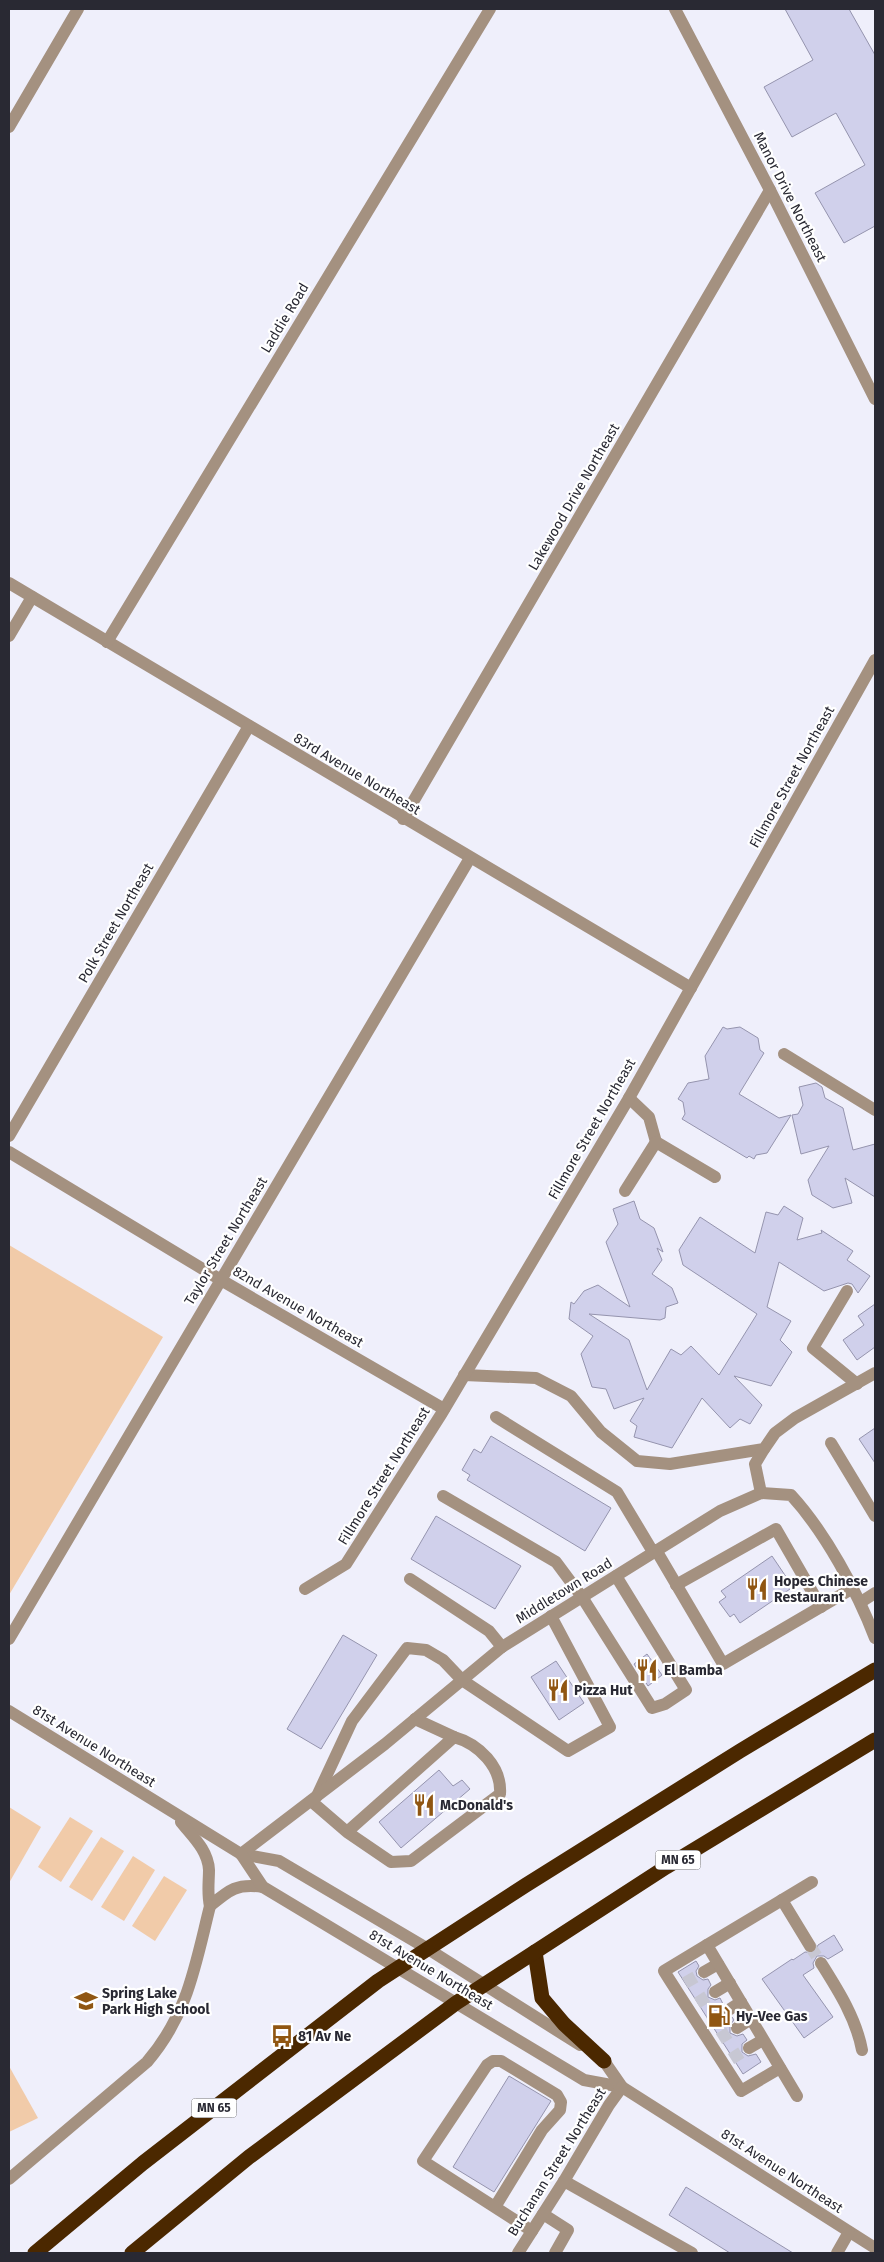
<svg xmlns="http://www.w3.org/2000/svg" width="884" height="2262" font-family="'Fira Sans',sans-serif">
  <rect width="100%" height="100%" fill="#efeffb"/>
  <g fill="#f1cba9">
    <path d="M9 1245 163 1337 9 1595Z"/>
    <path d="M9 1807 41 1827 9 1883Z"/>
    <path d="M70 1817 93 1831 61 1882 38 1867Z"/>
    <path d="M101 1837 124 1851 92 1901 69 1887Z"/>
    <path d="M133 1856 155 1870 124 1921 101 1907Z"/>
    <path d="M164 1876 187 1890 155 1941 132 1926Z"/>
    <path d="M9 2066 38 2118 9 2132Z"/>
  </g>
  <g fill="#d0d0eb" stroke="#9594ae">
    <path d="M785 9H849L875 55V226L844 243 815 193 865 165 836 113 792 137 764 87 813 60Z"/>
    <path d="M723 1027 727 1029 740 1027 758 1038 760 1050 764 1053 739 1094 779 1118 791 1115 767 1153 756 1155 754 1159 749 1156 747 1158 682 1119 685 1114 683 1102 678 1099 688 1083 709 1079 705 1056Z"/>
    <path d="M816 1083 822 1087 825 1098 843 1108 853 1150 875 1144V1197L845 1178 852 1203 833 1208 812 1195 808 1180 829 1146 801 1154 792 1115 798 1114 803 1105 799 1087Z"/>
    <path d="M634 1201 640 1219 654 1228 663 1252 657 1248 662 1260 652 1274 672 1288 678 1303 666 1307 665 1318 660 1320 589 1314 629 1340 647 1390 671 1349 681 1355 691 1346 719 1375 757 1314 683 1265 679 1250 700 1217 755 1253 766 1212 778 1215 784 1206 803 1218 797 1240 822 1233 821 1230 853 1251 847 1260 870 1276 858 1293 852 1284 848 1283 824 1291 779 1262 767 1307 791 1321 780 1340 792 1352 771 1386 734 1376 762 1405 750 1424 740 1419 730 1428 702 1398 672 1448 634 1437 637 1426 630 1421 644 1398 614 1409 606 1389 592 1387 581 1354 593 1336 569 1319 571 1302 574 1304 584 1291 598 1285 630 1307 606 1242 618 1224 613 1209Z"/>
    <path d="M875 1304V1347L857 1360 843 1340 864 1325 858 1316Z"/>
    <path d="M875 1428V1463L859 1439Z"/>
    <path d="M491 1436 611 1508 585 1551 467 1480 470 1475 462 1470 474 1449 481 1453Z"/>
    <path d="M436 1516 521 1566 495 1609 411 1559Z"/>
    <path d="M772 1556 793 1587 740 1623 734 1614 730 1617 719 1602 726 1597 721 1591Z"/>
    <path d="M343 1635 377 1655 321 1749 287 1729Z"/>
    <path d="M647 1654 662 1675 648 1686 634 1664Z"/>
    <path d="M556 1661 584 1703 559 1720 531 1677Z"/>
    <path d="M439 1770 453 1786 462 1780 470 1789 401 1848 379 1822Z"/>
    <path d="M834 1935 843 1950 828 1959 824 1956H817L813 1963 814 1968 803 1975 833 2017 804 2038 762 1979 792 1959 793 1960 805 1952 815 1953 818 1945Z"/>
    <path d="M696 1961 699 1966 696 1971 697 1976 703 1980 708 1979 711 1985 708 1989V1997L715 2000 720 1998 723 2004 720 2008V2016L727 2019 732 2017 734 2020 730 2025V2033L737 2036 743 2034 747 2040 742 2044V2052L748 2056 756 2054 761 2062 743 2074 678 1972Z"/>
    <path d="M509 2076 551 2101 494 2192 453 2167Z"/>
    <path d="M686 2187 793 2253H730L669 2215Z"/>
  </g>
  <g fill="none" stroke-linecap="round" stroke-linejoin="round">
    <g stroke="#c7c7d3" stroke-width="12" stroke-dasharray="12 6" stroke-linecap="butt">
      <path d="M810 1946 821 1963"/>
      <path d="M685 1983 704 1972"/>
      <path d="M697 2003 715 1992"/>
      <path d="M709 2022 727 2011"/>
      <path d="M719 2039 737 2028"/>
      <path d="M731 2059 749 2048"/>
    </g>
    <g stroke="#a49180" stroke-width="12">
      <path d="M675 9 770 190 875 399"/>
      <path d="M9 127 78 9"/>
      <path d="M9 583 691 988"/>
      <path d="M9 636 32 597"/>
      <path d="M107 642 490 9"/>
      <path d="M403 819 770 190"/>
      <path d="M784 1054 875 1110"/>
      <path d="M629 1098 649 1117 656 1142 715 1177"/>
      <path d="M9 1136 249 726"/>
      <path d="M9 1152 221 1280 444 1409"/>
      <path d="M625 1191 656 1142"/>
      <path d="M847 1291 813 1348 857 1384"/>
      <path d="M464 1375 536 1378 571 1396 601 1432 637 1461 670 1464 764 1449 775 1433 795 1418 875 1373"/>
      <path d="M496 1417 617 1492 653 1552"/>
      <path d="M831 1443 875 1516"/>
      <path d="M761 1493 755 1464 764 1449"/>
      <path d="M443 1496 556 1562 582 1597 652 1708 665 1704 686 1690 616 1576"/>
      <path d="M656 1550 723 1664 853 1588"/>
      <path d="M410 1579 489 1631 502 1647"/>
      <path d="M676 1585 776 1529 821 1607"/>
      <path d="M305 1589 346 1564 442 1413 629 1098 875 660"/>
      <path d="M861 1602 875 1593"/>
      <path d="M9 1639 470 858"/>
      <path d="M9 1711 241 1854 279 1861 428 1949 580 2045"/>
      <path d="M415 1719 454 1737"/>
      <path d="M317 1796 352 1721 407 1648 426 1650 443 1660 462 1680 568 1751 610 1727 551 1616"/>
      <path d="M311 1801 347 1832 454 1737C479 1744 502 1767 500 1794L411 1861 391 1862 347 1832"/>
      <path d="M181 1822C192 1836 208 1850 209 1870 209 1882 207 1893 210 1906 229 1890 237 1883 263 1887"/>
      <path d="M241 1854 385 1744 502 1647 720 1511 761 1493 791 1495C825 1532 857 1591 875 1638"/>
      <path d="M241 1854 263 1887 584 2080 622 2087 875 2248"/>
      <path d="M782 1900 810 1946"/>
      <path d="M707 1945 664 1971 669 1979 741 2091 780 2068"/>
      <path d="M821 1963C838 1990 856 2018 862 2050"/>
      <path d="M704 1972 718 1964"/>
      <path d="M715 1992 730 1983"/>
      <path d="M727 2011 741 2002"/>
      <path d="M737 2028 751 2019"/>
      <path d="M749 2048 763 2040"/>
      <path d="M597 2056 604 2061 622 2087"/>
      <path d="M797 2096 707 1945 812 1882"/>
      <path d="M9 2179 147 2062C188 2014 195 1966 210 1906"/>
      <path d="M564 2181 692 2253"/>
      <path d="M495 2207 542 2130 560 2110 561 2102 557 2095 501 2061H493L487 2065 423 2161 532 2231"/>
      <path d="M543 2214 568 2230 555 2253"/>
      <path d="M518 2253 564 2181 609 2105 622 2087"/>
      <path d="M837 2253 849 2232"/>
    </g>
    <g stroke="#4b2800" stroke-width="15">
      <path d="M535 1952 542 1998 564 2024 604 2061"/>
      <path d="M35 2253 143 2163 378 1981 526 1885 740 1751 875 1670"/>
      <path d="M132 2253 249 2157 456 2003 666 1867 875 1740"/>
    </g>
  </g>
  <defs>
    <symbol id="restaurant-bare" viewBox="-9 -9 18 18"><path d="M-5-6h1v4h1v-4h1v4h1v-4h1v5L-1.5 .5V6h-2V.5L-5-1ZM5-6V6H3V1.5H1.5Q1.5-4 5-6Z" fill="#905612" stroke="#fff" stroke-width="2.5" paint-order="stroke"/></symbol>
    <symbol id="school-bare" viewBox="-9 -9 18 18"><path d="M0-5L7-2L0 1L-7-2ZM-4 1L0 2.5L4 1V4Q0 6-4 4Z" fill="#905612" stroke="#fff" stroke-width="2.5" paint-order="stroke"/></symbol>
    <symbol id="fuel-bare" viewBox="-9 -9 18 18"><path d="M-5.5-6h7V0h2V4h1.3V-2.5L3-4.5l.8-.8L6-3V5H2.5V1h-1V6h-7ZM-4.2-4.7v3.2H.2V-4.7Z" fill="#905612" stroke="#fff" stroke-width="2.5" paint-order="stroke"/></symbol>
    <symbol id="bus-bare" viewBox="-9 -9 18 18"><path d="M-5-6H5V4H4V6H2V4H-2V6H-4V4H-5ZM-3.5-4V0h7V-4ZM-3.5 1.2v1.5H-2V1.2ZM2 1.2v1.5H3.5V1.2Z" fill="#905612" stroke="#fff" stroke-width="2.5" paint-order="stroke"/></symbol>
  </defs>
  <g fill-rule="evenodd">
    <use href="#restaurant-bare" x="741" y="1573" width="32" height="32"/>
    <use href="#restaurant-bare" x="631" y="1654" width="32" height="32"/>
    <use href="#restaurant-bare" x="542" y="1674" width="32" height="32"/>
    <use href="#restaurant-bare" x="408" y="1789" width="32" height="32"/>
    <use href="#school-bare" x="70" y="1985" width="32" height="32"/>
    <use href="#fuel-bare" x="703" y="2000" width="32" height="32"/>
    <use href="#bus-bare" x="266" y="2020" width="32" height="32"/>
  </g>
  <g text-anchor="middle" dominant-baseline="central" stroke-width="4.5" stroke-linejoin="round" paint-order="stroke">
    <g fill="#fff" stroke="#696970" stroke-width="1">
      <rect x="655.5" y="1850.5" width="45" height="19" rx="4"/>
      <rect x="191.5" y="2098.5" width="45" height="19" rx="4"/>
    </g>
    <g font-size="12" font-weight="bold" fill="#292933">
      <text x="678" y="1860">MN 65</text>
      <text x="214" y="2108">MN 65</text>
    </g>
    <g font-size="14" fill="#292933" stroke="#fff">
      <text transform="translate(790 197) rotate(63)">Manor Drive Northeast</text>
      <text transform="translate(285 318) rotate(-59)">Laddie Road</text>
      <text transform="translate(574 497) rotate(-60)">Lakewood Drive Northeast</text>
      <text transform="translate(357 774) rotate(31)">83rd Avenue Northeast</text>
      <text transform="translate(792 777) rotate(-61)">Fillmore Street Northeast</text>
      <text transform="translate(116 923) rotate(-60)">Polk Street Northeast</text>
      <text transform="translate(592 1129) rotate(-60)">Fillmore Street Northeast</text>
      <text transform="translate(226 1241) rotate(-59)">Taylor Street Northeast</text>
      <text transform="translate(298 1307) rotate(30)">82nd Avenue Northeast</text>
      <text transform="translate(384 1476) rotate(-58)">Fillmore Street Northeast</text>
      <text transform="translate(564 1591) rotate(-32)">Middletown Road</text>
      <text transform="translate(94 1746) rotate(32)">81st Avenue Northeast</text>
      <text transform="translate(431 1970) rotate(31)">81st Avenue Northeast</text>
      <text transform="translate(557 2162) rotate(-58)">Buchanan Street Northeast</text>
      <text transform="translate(782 2171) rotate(33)">81st Avenue Northeast</text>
    </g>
    <g font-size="14" font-weight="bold" fill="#292933" stroke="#fff" text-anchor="start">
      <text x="774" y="1581">Hopes Chinese<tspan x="774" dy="16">Restaurant</tspan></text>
      <text x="664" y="1670">El Bamba</text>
      <text x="574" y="1690">Pizza Hut</text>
      <text x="440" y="1805">McDonald's</text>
      <text x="102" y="1993">Spring Lake<tspan x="102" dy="16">Park High School</tspan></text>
      <text x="736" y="2016">Hy-Vee Gas</text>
      <text x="298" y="2036">81 Av Ne</text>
    </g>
  </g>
  <rect width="884" height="2262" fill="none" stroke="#292933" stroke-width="20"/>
</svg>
